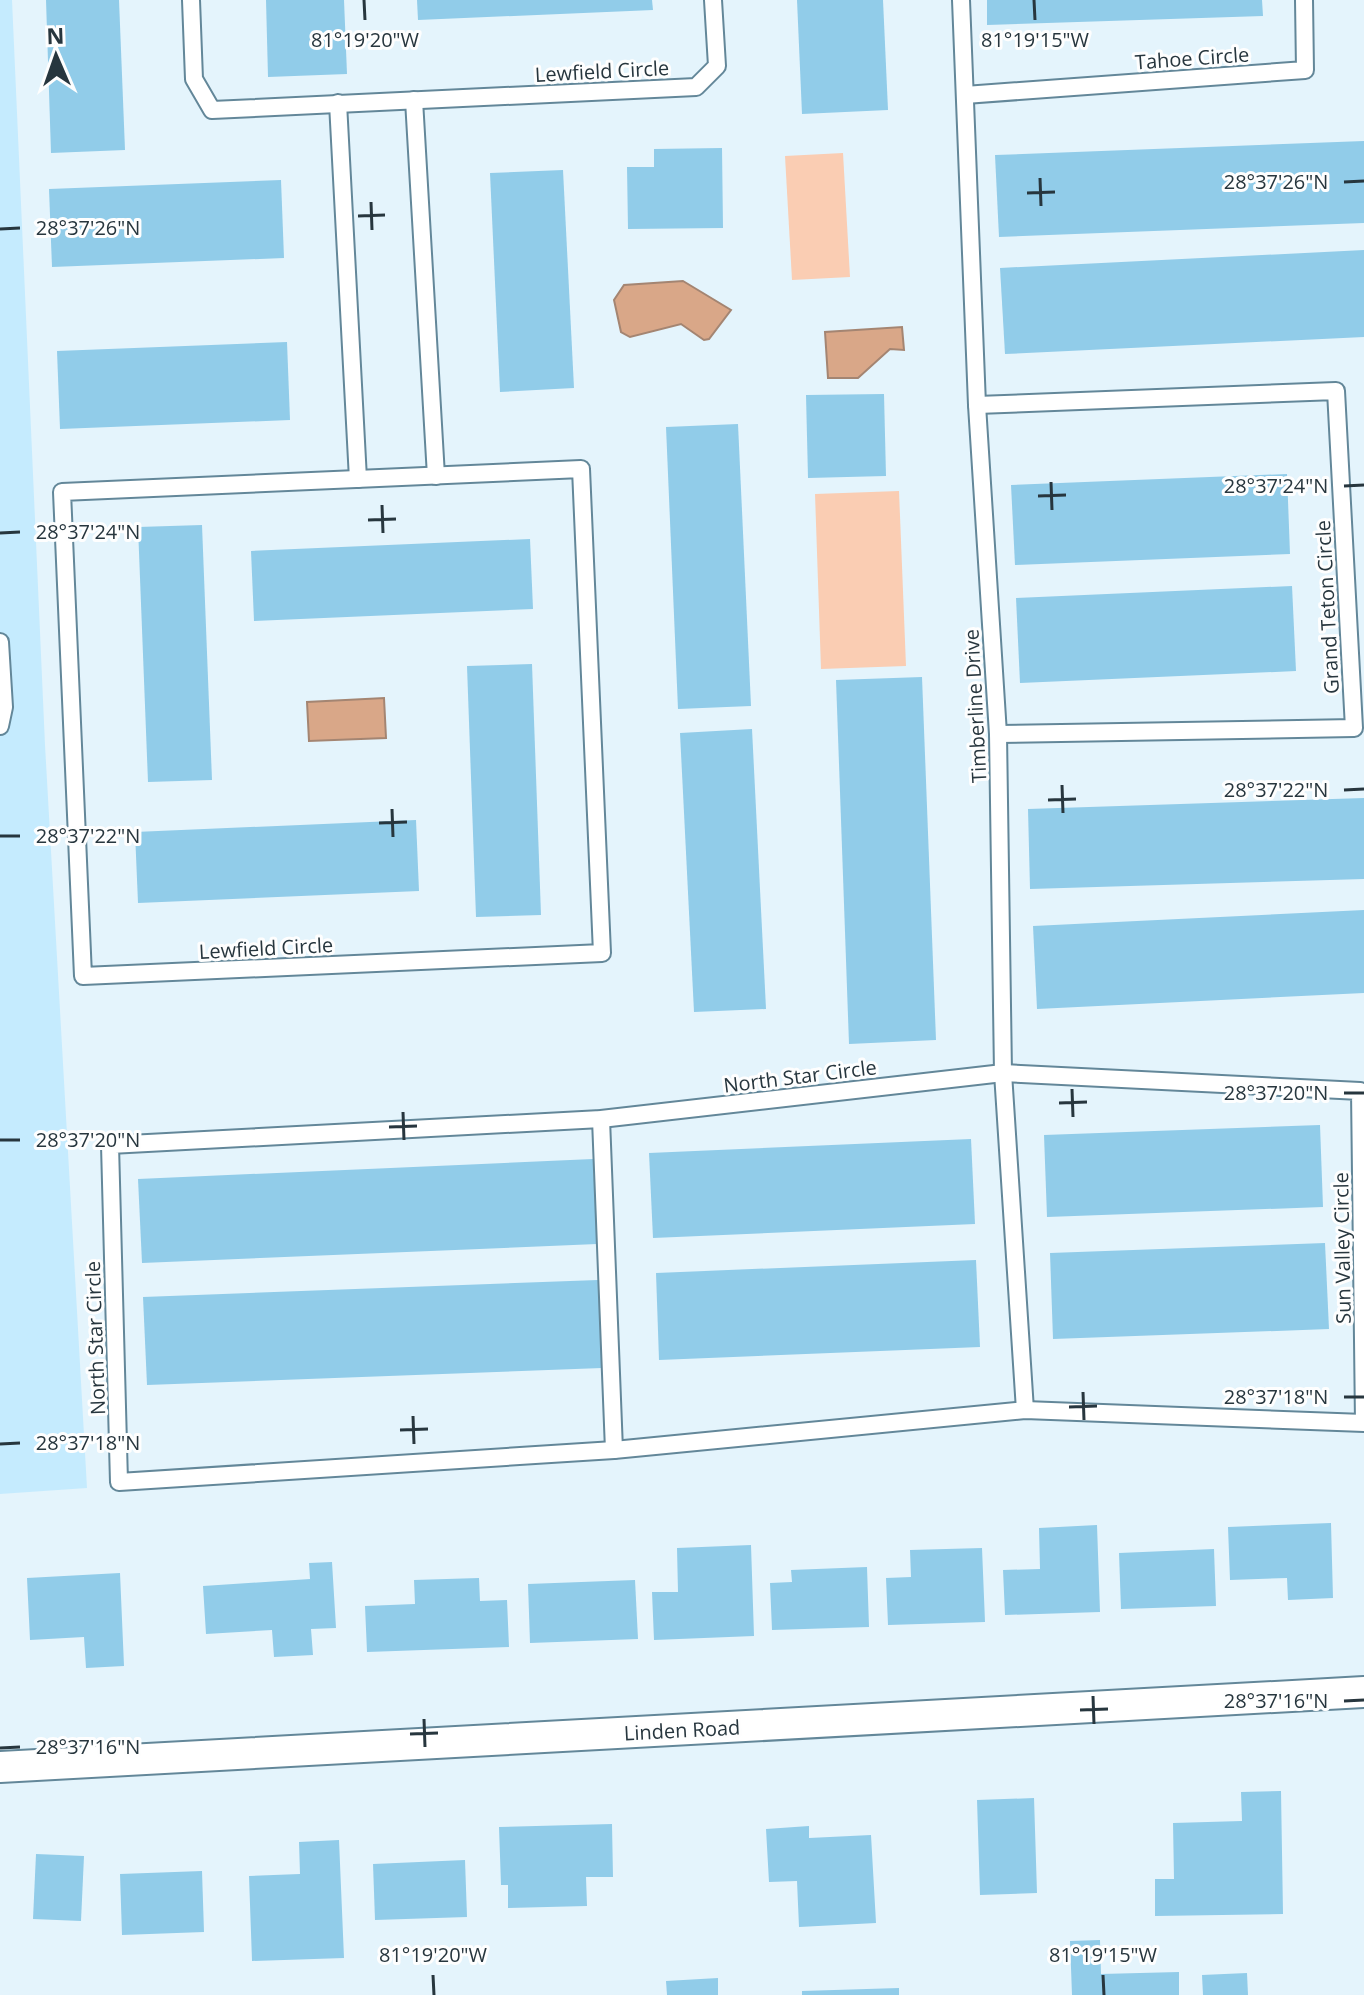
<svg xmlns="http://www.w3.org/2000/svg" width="1364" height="1995" font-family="'Open Sans',sans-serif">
  <rect width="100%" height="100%" fill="#e4f4fc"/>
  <path fill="#c5ebfe" d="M0 0H12L45 745 87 1488 0 1494Z"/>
  <g fill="#facdb3">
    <path d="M843 153 850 277 792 280 785 156Z"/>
    <path d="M899 491 906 666 821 669 815 494Z"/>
  </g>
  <g fill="#d9a788" stroke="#a48572" stroke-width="2">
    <path d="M683 281 731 310 709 339 704 340 681 324 630 337 621 332 614 300 624 285Z"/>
    <path d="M902 327 904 350 890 349 858 378H828L825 332Z"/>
    <path d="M384 698 386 738 309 741 307 702Z"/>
  </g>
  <g fill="#91cce9">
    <path d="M46 0H119L125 150 51 153Z"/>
    <path d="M266 0H344L347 74 268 77Z"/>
    <path d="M417 0H652L653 10 418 20Z"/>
    <path d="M797 0H883L888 110 802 114Z"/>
    <path d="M987 0H1262L1263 16 987 25Z"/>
    <path d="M1364 141V223L999 237 995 155Z"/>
    <path d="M722 148 723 228 628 229 627 167H654V149Z"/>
    <path d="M563 170 574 388 500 392 490 173Z"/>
    <path d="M281 180 284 258 52 267 49 189Z"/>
    <path d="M1364 250V337L1005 354 1000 268Z"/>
    <path d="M287 342 290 420 60 429 57 351Z"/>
    <path d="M884 394 886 476 808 478 806 395Z"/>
    <path d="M738 424 751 706 678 709 666 427Z"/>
    <path d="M1287 474 1290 554 1015 565 1011 485Z"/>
    <path d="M202 525 212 780 148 782 138 527Z"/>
    <path d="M530 539 533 609 254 621 251 551Z"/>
    <path d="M1292 586 1296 671 1020 683 1016 598Z"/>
    <path d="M532 664 541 915 476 917 467 666Z"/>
    <path d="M922 677 936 1040 849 1044 836 680Z"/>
    <path d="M752 729 766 1009 694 1012 680 733Z"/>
    <path d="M1364 798V879L1030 889 1028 809Z"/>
    <path d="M416 820 419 891 138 903 135 832Z"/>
    <path d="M1364 910V993L1037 1009 1033 926Z"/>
    <path d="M1320 1125 1323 1207 1047 1217 1044 1135Z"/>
    <path d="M971 1139 975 1224 653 1238 649 1153Z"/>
    <path d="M593 1159 597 1244 142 1263 138 1179Z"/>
    <path d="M1325 1243 1329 1329 1053 1339 1050 1253Z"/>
    <path d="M976 1260 980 1347 659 1360 656 1273Z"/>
    <path d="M598 1280 602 1368 147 1385 143 1297Z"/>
    <path d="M1331 1523 1333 1598 1288 1600 1287 1578 1230 1580 1228 1527Z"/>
    <path d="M1097 1525 1100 1612 1005 1615 1003 1570 1040 1569 1039 1528Z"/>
    <path d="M751 1545 754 1636 654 1640 652 1592H678L677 1548Z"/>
    <path d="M982 1548 985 1622 888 1625 886 1578 911 1577 910 1550Z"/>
    <path d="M1214 1549 1216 1606 1121 1609 1119 1553Z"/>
    <path d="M332 1562 336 1628 311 1629 313 1655 274 1657 272 1630 206 1634 203 1586 310 1579 309 1563Z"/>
    <path d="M867 1567 869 1627 772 1630 770 1583 792 1582 791 1570Z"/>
    <path d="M120 1573 124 1666 86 1668 84 1637 30 1640 27 1578Z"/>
    <path d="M479 1578 480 1601 507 1600 509 1647 367 1652 365 1606 415 1604 414 1580Z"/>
    <path d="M635 1580 638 1639 530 1643 528 1584Z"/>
    <path d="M1281 1791 1283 1914 1155 1916V1879H1174L1173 1823 1242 1821 1241 1792Z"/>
    <path d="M1034 1798 1037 1893 980 1895 977 1800Z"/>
    <path d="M612 1824 613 1877H586L587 1906 508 1908V1885H501L499 1827Z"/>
    <path d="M809 1826V1838L871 1835 876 1923 799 1927 797 1881 769 1882 766 1829Z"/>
    <path d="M339 1840 344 1958 252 1961 249 1876 300 1874 299 1842Z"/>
    <path d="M36 1854 84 1856 81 1921 33 1919Z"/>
    <path d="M465 1860 467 1917 375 1920 373 1864Z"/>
    <path d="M202 1871 204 1932 122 1935 120 1874Z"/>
    <path d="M1100 1940 1101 1974 1179 1972V1995H1072L1070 1941Z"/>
    <path d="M1247 1973 1248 1995H1203L1202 1975Z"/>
    <path d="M718 1978V1995H667L666 1981Z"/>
    <path d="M899 1988V1995H802V1991Z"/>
  </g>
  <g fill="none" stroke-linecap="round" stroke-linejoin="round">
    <defs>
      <g id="service">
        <path d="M191 0 194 79 212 110 696 87 717 66 713 0"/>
        <path d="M961 0 977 405 998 734 1003 1073 1025 1410"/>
        <path d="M965 95 1305 70 1304 0"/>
        <path d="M414 100 436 476"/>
        <path d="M338 103 358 479"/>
        <path d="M977 405 1336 391 1354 728 998 734"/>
        <path d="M581 469 602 953 83 976 62 492Z"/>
        <path d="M0 642 4 707 0 726"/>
        <path d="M1003 1073 1360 1091 1364 1423 1025 1410 614 1450 119 1482 110 1145 601 1119Z"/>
        <path d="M601 1119 614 1450"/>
      </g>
      <path id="minor" d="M0 1767 1364 1692"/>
    </defs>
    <use href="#service" stroke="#638799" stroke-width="20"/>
    <use href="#minor" stroke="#638799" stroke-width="34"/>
    <use href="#service" stroke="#fff" stroke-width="16"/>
    <use href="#minor" stroke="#fff" stroke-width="30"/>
  </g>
  <path fill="none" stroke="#27363e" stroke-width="3" d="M364 0 365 20M1034 0 1035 20M1040 178 1041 206M1344 182 1364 181M1027 193 1055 192M371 202 372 230M358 216 385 215M0 229 20 228M1051 482 1052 510M1344 486 1364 485M1038 496 1066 495M382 505 383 533M368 520 396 519M0 533 20 532M1062 785 1063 813M1344 790 1364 789M1048 800 1076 799M392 809 393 837M379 823 407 822M0 836H20M1072 1089 1073 1117M1344 1093H1364M1059 1103 1087 1102M403 1112 404 1140M389 1127 417 1126M0 1140H20M1083 1392 1084 1420M1344 1397H1364M1069 1407 1097 1406M413 1416 414 1444M400 1430 428 1429M0 1444 20 1443M1093 1696 1094 1724M1344 1701 1364 1700M1080 1710 1108 1709M424 1719 425 1747M410 1734 438 1733M0 1748 20 1747M433 1975 434 1995M1103 1975 1104 1995"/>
  <g text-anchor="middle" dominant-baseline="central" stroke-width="6" stroke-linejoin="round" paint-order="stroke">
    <g font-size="20" fill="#27363e" stroke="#fefefe">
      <text transform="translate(1192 58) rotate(-4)">Tahoe Circle</text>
      <text transform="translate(602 71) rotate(-3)">Lewfield Circle</text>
      <text transform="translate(1327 607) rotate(-93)">Grand Teton Circle</text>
      <text transform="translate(975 706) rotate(-93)">Timberline Drive</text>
      <text transform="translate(266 948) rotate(-3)">Lewfield Circle</text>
      <text transform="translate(800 1076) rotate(-7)">North Star Circle</text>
      <text transform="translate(1342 1248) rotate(-91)">Sun Valley Circle</text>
      <text transform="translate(95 1338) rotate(-92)">North Star Circle</text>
      <text transform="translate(682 1730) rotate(-3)">Linden Road</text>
    </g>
  </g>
  <g font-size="20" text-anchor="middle" fill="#27363e" stroke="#fefefe" stroke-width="6" stroke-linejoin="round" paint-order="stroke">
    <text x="365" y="47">81°19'20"W</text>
    <text x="1035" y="47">81°19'15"W</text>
    <text x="1276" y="189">28°37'26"N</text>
    <text x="88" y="235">28°37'26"N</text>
    <text x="1276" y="493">28°37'24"N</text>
    <text x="88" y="539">28°37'24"N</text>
    <text x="1276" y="797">28°37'22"N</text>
    <text x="88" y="843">28°37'22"N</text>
    <text x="1276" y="1100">28°37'20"N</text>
    <text x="88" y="1147">28°37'20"N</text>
    <text x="1276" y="1404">28°37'18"N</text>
    <text x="88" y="1450">28°37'18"N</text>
    <text x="1276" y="1708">28°37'16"N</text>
    <text x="88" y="1754">28°37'16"N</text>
    <text x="433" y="1962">81°19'20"W</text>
    <text x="1103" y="1962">81°19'15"W</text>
  </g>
  <g transform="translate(56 56) rotate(358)" stroke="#fefefe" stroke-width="6" paint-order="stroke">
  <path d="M0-6L14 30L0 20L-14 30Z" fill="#27363e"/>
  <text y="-12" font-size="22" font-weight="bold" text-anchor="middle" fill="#27363e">N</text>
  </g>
</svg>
